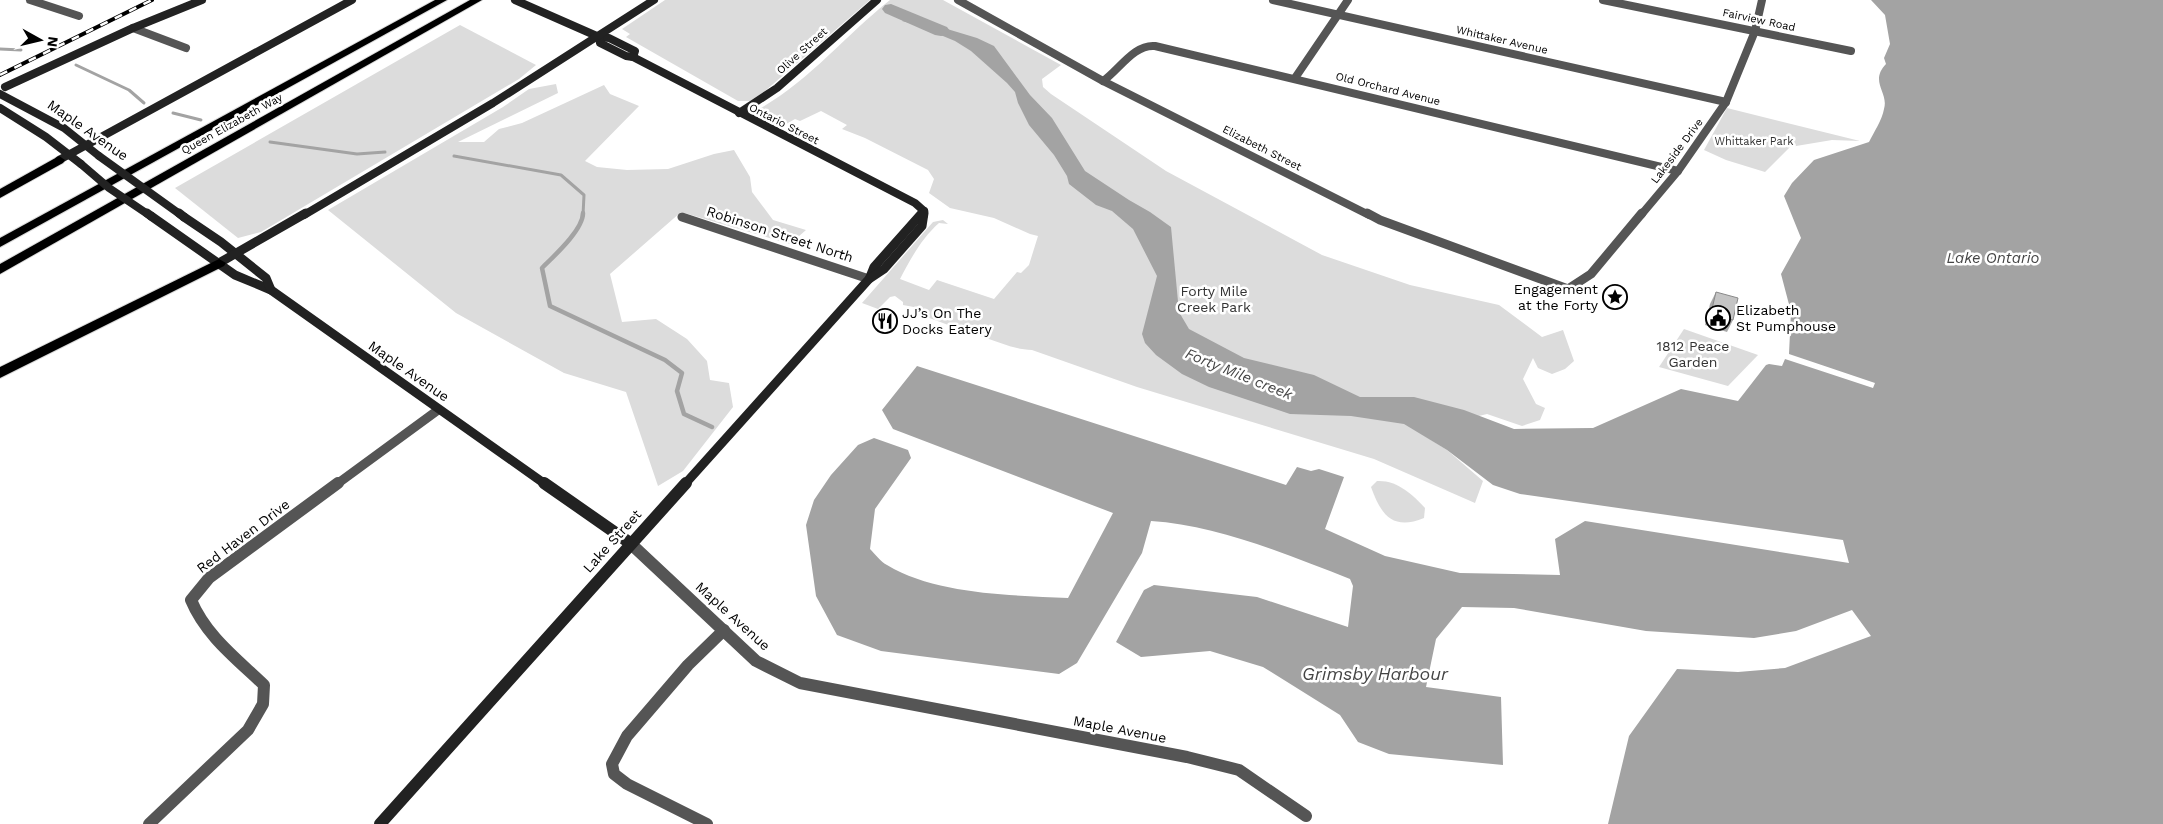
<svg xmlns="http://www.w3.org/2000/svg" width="2163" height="824" font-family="'Work Sans',sans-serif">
  <rect width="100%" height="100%" fill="#fff"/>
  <g fill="#dcdcdc">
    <path d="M665 0H870L765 91 750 101H738L626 37 630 34 622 29Z"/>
    <path d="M890 0H943L1061 65 1042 79 1043 87 1051 94 1166 171 1322 255 1410 285 1499 305 1542 337 1563 330 1574 361 1565 369 1552 374 1538 368 1533 358 1523 379 1536 404 1545 408 1540 420 1522 426 1487 414 1417 431 1447 450 1483 481 1475 503 1374 459 1137 387 1032 350C1017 350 1001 343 986 338 963 330 939 322 916 313L919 308 903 305V302L895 296 890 297 878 309 862 303 933 222 943 220 948 224 939 223C922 238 911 258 900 279L929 290 937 280 994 299 1017 272 1021 273 1029 265 1038 236 1030 234 994 218 950 208 929 193 934 179 928 170 865 138 842 129 847 125 821 111 800 121 795 119 781 127 759 115 758 111 761 108C811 79 846 35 890 0Z"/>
    <path d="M460 25 536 65 519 79 261 232 238 238 175 188Z"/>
    <path d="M556 84 558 93 458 142H484L499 129 522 123 604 85 610 94 639 106 585 161 597 167 627 170 668 169 714 154 734 150 750 177 752 192 773 220 806 230 790 244 681 212 610 274 622 322 656 319 687 339 707 361 710 380 729 383 733 407 683 471 658 486 626 392 564 373 456 313 328 210 503 107 529 89Z"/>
    <path d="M1727 108 1860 141 1832 140 1790 147 1765 172 1726 160 1704 150Z"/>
    <path d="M1684 329 1758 355 1728 386 1659 367Z"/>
    <path d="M1377 481C1397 480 1412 494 1425 508L1424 518C1393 531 1381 515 1371 487Z"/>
  </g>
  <path fill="#a3a3a3" d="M1871 0H2163V824H1608L1629 736 1677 669 1738 672 1785 668 1871 636 1852 610 1796 631 1754 638 1646 631 1514 608 1462 607 1436 639 1426 687 1501 697 1503 765 1389 754 1358 742 1340 715 1263 667 1210 651 1141 657 1116 642 1144 590 1154 585 1257 597 1348 627 1353 586 1350 579C1288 555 1217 525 1151 521L1142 553 1077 663 1059 674 881 651 837 635 816 596 806 525 814 500 831 475 858 445 874 438 908 450 911 458 875 509 870 549C875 554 881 562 887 565 937 595 1011 595 1068 598L1113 513 893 429 882 410 917 366 1286 485 1297 467 1311 471 1319 469 1344 477 1325 529 1385 556 1460 573 1560 575 1555 539 1585 521 1849 563 1843 540 1520 494 1493 485 1447 450 1404 424 1351 416 1290 414 1209 387 1182 374 1156 355 1145 343 1142 334 1157 276 1133 229 1112 211 1096 205 1069 184 1067 176 1054 155 1029 125 1018 103 1015 92 1007 83 971 51 955 41 914 24 902 21 913 14 918 16 924 22 977 38 994 46 1030 95 1052 118 1085 171 1129 200 1150 212 1171 227 1179 312 1189 329 1244 358 1314 375 1360 397H1414L1464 410 1514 429 1593 428 1681 389 1738 401 1766 365 1769 364 1782 366 1785 359 1873 388 1875 383 1789 354 1791 312 1781 274 1801 238 1784 196 1792 183 1814 160 1869 142C1874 132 1882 120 1884 109 1889 92 1869 82 1886 64L1884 58 1890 44 1885 15Z"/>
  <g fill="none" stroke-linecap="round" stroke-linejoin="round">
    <g stroke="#a3a3a3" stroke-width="3">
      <path d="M0 49 21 50"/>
      <path d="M76 65 129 90 144 103"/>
      <path d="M173 113 201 120"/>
      <path d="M270 142 357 154 385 152"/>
      <path d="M454 156 561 175 584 195 583 215"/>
    </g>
    <path stroke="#a3a3a3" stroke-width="4.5" d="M583 213C583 230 554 256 542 268L550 306 665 360 682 373 677 391 684 414 712 427"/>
    <path fill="#a3a3a3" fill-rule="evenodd" d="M891 4 947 27 950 31 947 35 941 36 935 35 885 13 882 9 885 5Z"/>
    <defs>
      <g id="highway">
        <path d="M435 0H447L0 247V238Z"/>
        <path d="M470 0H482L0 274V264Z"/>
        <path d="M59 156 65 160 63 163 0 198V189Z"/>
        <path d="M219 259 226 263 224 266 0 378V367Z"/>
      </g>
    </defs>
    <use href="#highway" stroke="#dbdbdb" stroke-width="2"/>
    <g stroke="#555" stroke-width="8">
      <path d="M30 0 79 16"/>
      <path d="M958 0 1103 81 1369 215"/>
      <path d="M1273 0 1726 102"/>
      <path d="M1603 0 1851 51"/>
      <path d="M133 28 186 48"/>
      <path d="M1295 78 1348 0"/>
      <path d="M1103 81C1119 70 1134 44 1155 46L1678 171"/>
      <path d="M1641 215 1678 171 1726 102 1755 31 1762 0"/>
    </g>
    <g stroke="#555" stroke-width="9">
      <path d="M1367 213 1380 220 1568 289 1591 274 1642 213"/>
      <path d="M682 217 869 279"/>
      <path d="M337 484 438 410"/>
    </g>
    <g stroke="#555" stroke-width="12">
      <path d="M630 543 756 661 800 683 1187 757 1239 770 1306 816"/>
      <path d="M149 824 248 730 263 704 264 685C237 659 206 636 191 600L209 578 338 483"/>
      <path d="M707 824 627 784 614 774 612 764 627 736 688 665 724 630"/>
    </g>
    <g stroke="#222" stroke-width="8">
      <path d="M515 0 599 37 609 38 635 51 633 57"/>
      <path d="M599 37 600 43 626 56 633 57 915 203 924 211"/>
      <path d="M5 87 133 28 202 0"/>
      <path d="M0 94 64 128 99 156"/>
      <path d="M0 108 46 137 81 164"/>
      <path d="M739 113 777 88 877 0"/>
      <path d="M59 160 352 0"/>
      <path d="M924 211V215"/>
      <path d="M304 215 493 103 654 0"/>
      <path d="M921 215 924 211"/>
    </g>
    <g stroke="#222" stroke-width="9">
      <path d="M151 216 235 275 271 290 545 484"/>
      <path d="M184 217 221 242 266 278 271 290"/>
      <path d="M219 263 306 213"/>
      <path d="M870 277 874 267 922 213"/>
      <path d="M685 484 869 279 884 269 922 226 924 213"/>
    </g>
    <g stroke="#222" stroke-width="12">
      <path d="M544 483 630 543"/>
      <path d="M380 824 686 483"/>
    </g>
    <use href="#highway" fill="#000" fill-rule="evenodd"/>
    <defs>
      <path id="rail" d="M0 75 152 0"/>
    </defs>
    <use href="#rail" stroke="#000" stroke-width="4"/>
    <use href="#rail" stroke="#fff" stroke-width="2.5" stroke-dasharray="8" stroke-linecap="butt"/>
    <g stroke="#222" stroke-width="8">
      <path d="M99 156 181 215"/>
      <path d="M81 164 109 188 149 215"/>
    </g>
    <g stroke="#222" stroke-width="9">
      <path d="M147 213 151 216"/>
      <path d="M179 213 184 217"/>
    </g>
  </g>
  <path fill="#a9a9a9" d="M1716 292 1733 320 1727 332 1705 325 1710 304Z"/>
  <path fill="#c4c4c4" stroke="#898989" d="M1716 292 1738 298 1733 320 1711 313Z"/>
  <defs>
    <symbol id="sight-ring" viewBox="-11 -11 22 22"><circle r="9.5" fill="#fff" stroke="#000" stroke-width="1.5"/><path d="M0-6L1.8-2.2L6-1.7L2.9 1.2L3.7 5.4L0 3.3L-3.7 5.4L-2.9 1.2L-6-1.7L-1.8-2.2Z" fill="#000"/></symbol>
    <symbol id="civic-ring" viewBox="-11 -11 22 22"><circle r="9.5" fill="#fff" stroke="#000" stroke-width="1.5"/><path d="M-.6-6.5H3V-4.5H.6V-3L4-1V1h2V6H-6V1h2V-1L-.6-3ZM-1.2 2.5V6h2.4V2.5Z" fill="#000"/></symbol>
    <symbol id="restaurant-ring" viewBox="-11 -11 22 22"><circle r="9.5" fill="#fff" stroke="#000" stroke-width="1.5"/><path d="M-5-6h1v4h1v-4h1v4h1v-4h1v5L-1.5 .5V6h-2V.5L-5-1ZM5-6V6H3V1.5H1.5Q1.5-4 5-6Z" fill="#000"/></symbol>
  </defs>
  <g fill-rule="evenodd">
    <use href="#sight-ring" x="1601" y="283" width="28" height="28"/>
    <use href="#civic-ring" x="1704" y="304" width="28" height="28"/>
    <use href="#restaurant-ring" x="871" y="307" width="28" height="28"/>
  </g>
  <g text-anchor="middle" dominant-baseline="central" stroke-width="5" stroke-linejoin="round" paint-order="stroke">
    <g font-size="11" fill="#000" stroke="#fff">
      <text transform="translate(1759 20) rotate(12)">Fairview Road</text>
      <text transform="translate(1502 40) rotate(13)">Whittaker Avenue</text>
      <text transform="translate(802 51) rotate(-42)">Olive Street</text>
      <text transform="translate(1388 89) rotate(14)">Old Orchard Avenue</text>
      <text transform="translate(232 124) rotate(-29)">Queen Elizabeth Way</text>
      <text transform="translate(784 124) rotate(27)">Ontario Street</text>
      <text transform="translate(1262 148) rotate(27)">Elizabeth Street</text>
      <text transform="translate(1677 151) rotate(-53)">Lakeside Drive</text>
    </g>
    <g font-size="11" fill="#333" stroke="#fff">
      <text x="1754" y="141">Whittaker Park</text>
    </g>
    <g font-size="14" fill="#000" stroke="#fff">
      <text transform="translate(88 130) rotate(35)">Maple Avenue</text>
      <text transform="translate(780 234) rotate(18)">Robinson Street North</text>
      <text transform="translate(409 371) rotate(35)">Maple Avenue</text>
      <text transform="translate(243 536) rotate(-37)">Red Haven Drive</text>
      <text transform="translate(612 541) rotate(-48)">Lake Street</text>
      <text transform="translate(733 616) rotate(42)">Maple Avenue</text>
      <text transform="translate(1120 729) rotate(11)">Maple Avenue</text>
    </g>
    <g font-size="14" fill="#000" stroke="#fff" text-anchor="start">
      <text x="1598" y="289" text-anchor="end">Engagement<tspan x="1598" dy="16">at the Forty</tspan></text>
      <text x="1736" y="310">Elizabeth<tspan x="1736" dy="16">St Pumphouse</tspan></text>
      <text x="902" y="313">JJ’s On The<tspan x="902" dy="16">Docks Eatery</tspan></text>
    </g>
    <g font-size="14" fill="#333" stroke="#fff">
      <text x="1214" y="291">Forty Mile<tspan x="1214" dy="16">Creek Park</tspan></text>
      <text x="1693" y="346">1812 Peace<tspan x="1693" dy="16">Garden</tspan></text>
    </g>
    <g font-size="15" font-style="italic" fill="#444" stroke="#fff">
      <text x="1993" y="258">Lake Ontario</text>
      <text transform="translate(1239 374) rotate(22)">Forty Mile creek</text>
    </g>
    <g font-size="18" font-style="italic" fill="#444" stroke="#fff">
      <text x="1375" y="673">Grimsby Harbour</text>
    </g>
  </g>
  <g transform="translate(40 40) rotate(98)" stroke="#ffffff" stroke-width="4" paint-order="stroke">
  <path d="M0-4L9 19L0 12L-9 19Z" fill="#000000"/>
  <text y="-8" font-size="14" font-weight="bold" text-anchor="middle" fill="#000000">N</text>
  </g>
</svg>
